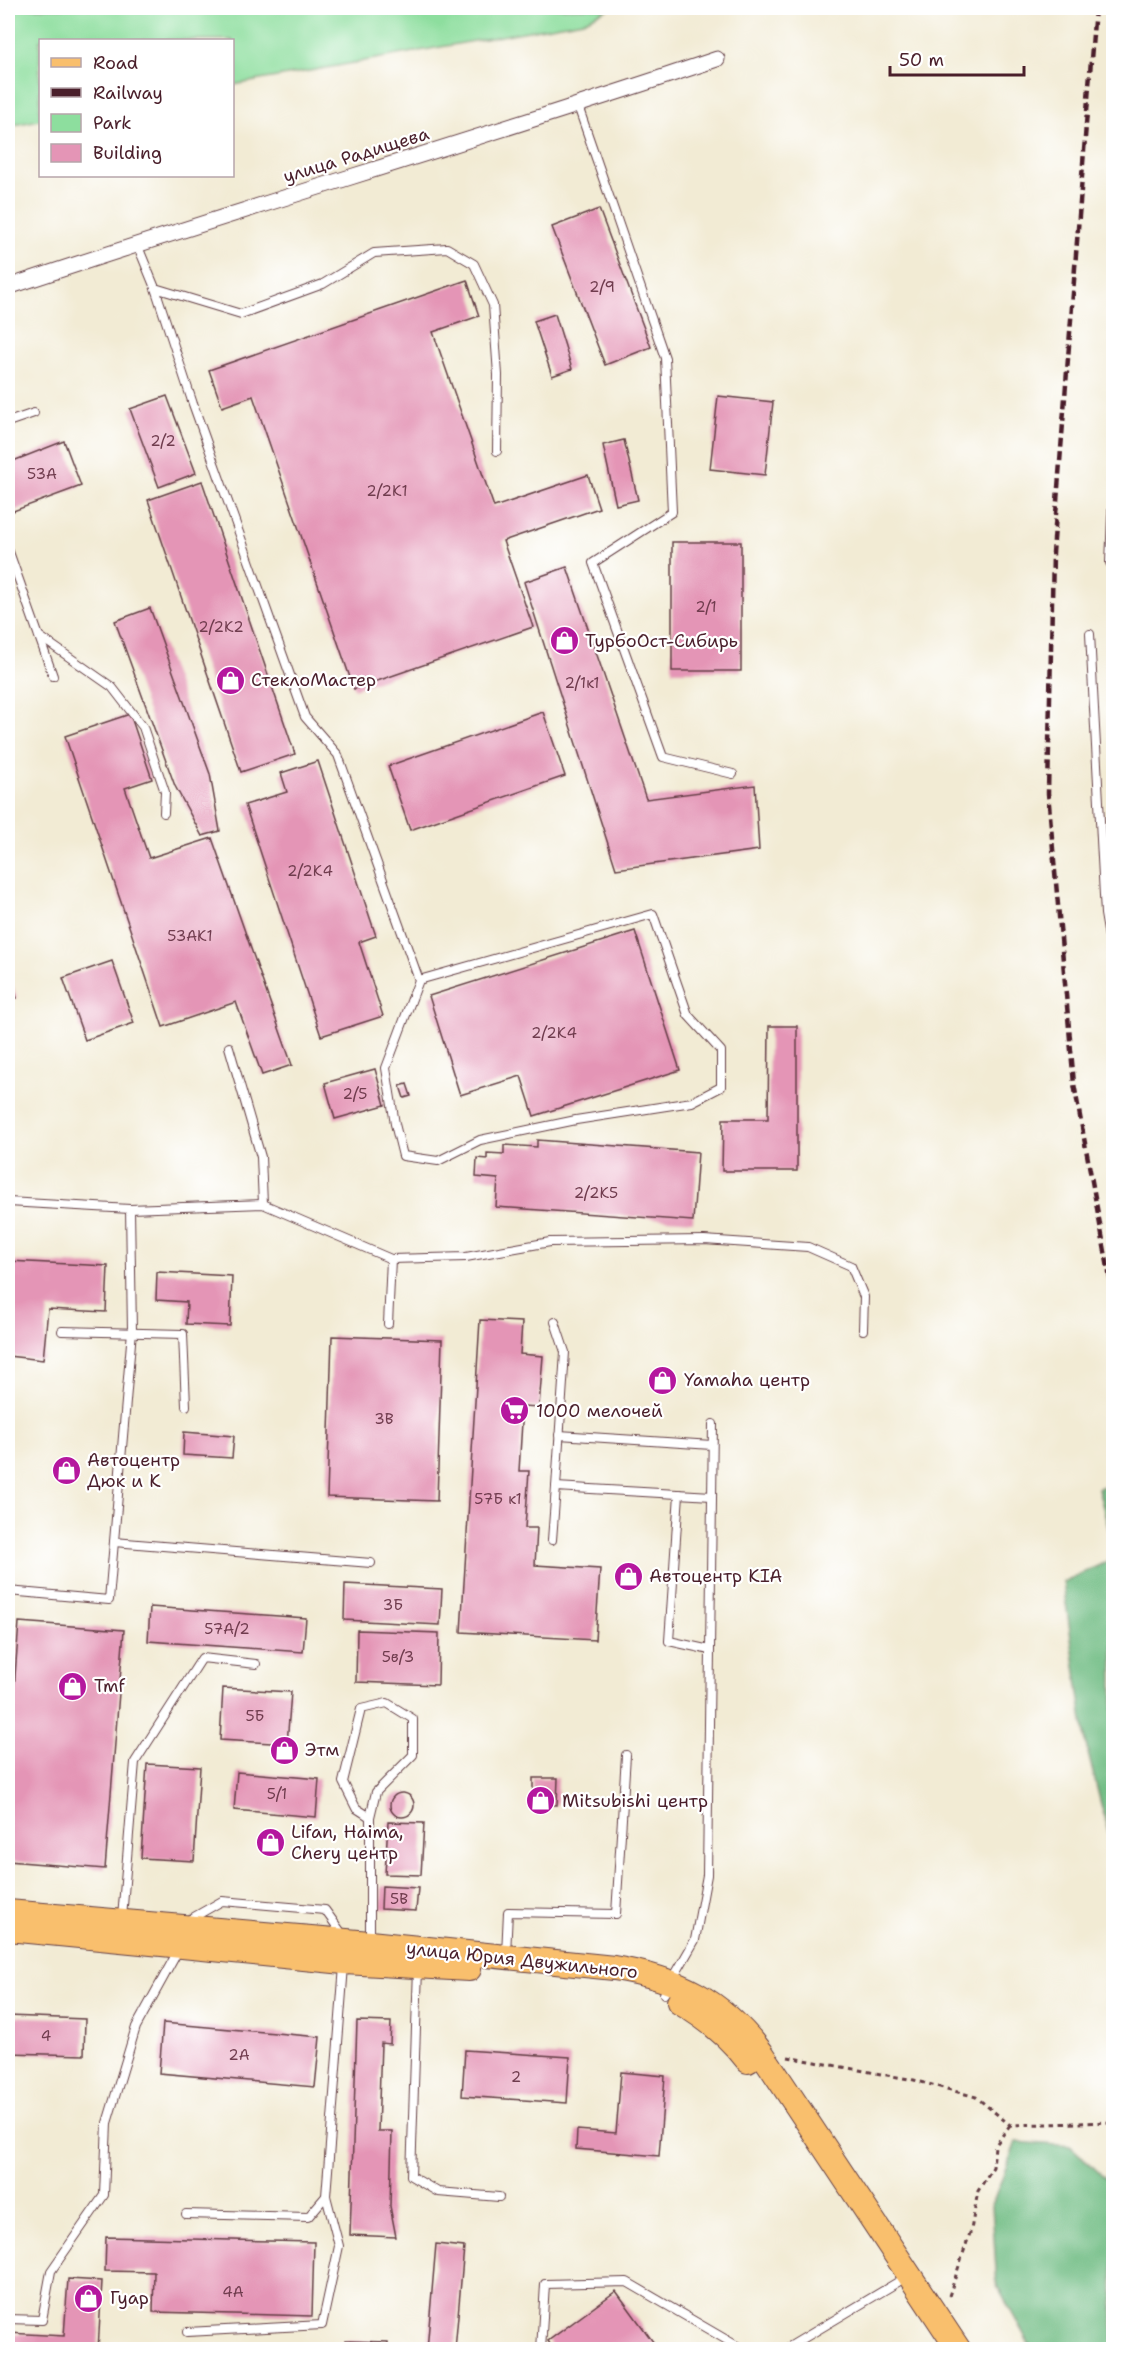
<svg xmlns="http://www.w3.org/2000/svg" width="1121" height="2357" font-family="'Shantell Sans',sans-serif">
  <rect width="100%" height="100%" fill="#fff"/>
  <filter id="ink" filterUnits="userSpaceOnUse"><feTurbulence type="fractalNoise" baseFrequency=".0167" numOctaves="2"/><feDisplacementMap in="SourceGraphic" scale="12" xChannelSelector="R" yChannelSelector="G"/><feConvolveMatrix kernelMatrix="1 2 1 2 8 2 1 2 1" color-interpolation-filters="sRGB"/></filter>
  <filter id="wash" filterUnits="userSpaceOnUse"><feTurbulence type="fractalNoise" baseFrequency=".008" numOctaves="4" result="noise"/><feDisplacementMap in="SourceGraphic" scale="24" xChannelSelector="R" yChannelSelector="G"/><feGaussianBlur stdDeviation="1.35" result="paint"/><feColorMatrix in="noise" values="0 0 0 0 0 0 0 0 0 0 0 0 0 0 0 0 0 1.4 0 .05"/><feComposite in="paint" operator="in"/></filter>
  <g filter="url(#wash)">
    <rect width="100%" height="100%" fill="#f2ebd4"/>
    <path fill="#8dde9e" stroke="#6c7e64" stroke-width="1.5" d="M8 8H610L583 21 233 85 232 40H40V120L8 126Z"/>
    <g fill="#72bd85" stroke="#5e6e58" stroke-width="1.5">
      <path d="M1113 1484H1114L1113 1545 1098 1488Z"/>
      <path d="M1113 1559V1851L1087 1749 1063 1582Z"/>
      <path d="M1016 2142 1070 2146 1113 2185V2349H1032L997 2286 992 2205Z"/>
    </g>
    <g id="blocks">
      <g fill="#e495b6">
        <path d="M599 209 651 347 605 365 552 227Z"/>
        <path d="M467 280 479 316 433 332 494 507 588 475 599 508 503 541 533 627 354 689 253 396 222 407 209 370Z"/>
        <path d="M555 314 572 369 552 376 534 321Z"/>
        <path d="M167 396 196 473 159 487 130 409Z"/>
        <path d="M718 396 773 402 765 475 710 469Z"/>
        <path d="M624 440 638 500 616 505 603 445Z"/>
        <path d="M64 441 81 486 8 513V463Z"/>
        <path d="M202 481 295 754 241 772 148 500Z"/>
        <rect x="672" y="542" width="69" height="129"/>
        <path d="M567 567 646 799 755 785 759 850 616 869 524 582Z"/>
        <path d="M150 608 210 774 220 831 202 836 175 786 115 621Z"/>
        <path d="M543 712 565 776 410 830 388 766Z"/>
        <path d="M130 714 152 779 125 788 149 858 212 838 292 1065 262 1075 236 1002 163 1027 65 736Z"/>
        <path d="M318 761 376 936 359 942 383 1016 321 1036 245 805 287 792 281 773Z"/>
        <path d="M635 931 680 1070 534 1116 521 1076 460 1095 429 996Z"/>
        <path d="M112 961 134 1023 85 1040 63 978Z"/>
        <path d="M8 972 17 998 8 1001Z"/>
        <path d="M769 1026H797V1171H722L723 1119H768Z"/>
        <path d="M375 1069 385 1105 335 1119 325 1083Z"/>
        <path d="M407 1084 411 1096 404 1098 400 1086Z"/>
        <path d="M537 1140 698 1152 693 1221 496 1207 498 1179 476 1177 477 1158 487 1159V1153L504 1154V1145L537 1147Z"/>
        <path d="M8 1261 108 1266 106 1312 48 1309 43 1360 8 1356Z"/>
        <path d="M157 1272 232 1276 230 1326 186 1324 187 1302 156 1300Z"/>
        <path d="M480 1320 522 1322 520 1354 543 1356 539 1407 523 1406 519 1471H529L525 1528H537L535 1565 600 1569 595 1640 461 1632Z"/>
        <path d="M332 1336 442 1340 437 1501 327 1497Z"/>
        <path d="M184 1432 234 1436 232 1458 183 1455Z"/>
        <path d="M345 1584 442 1589 440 1625 344 1620Z"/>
        <path d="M150 1607 306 1618 303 1652 148 1641Z"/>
        <path d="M19 1622 124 1630 105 1869 8 1861V1771Z"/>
        <path d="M357 1630 439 1633 438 1685 356 1682Z"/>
        <path d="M223 1688 291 1692 287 1744 220 1740Z"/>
        <path d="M147 1764 200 1767 194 1861 141 1858Z"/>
        <path d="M237 1772 319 1779 316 1817 234 1810Z"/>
        <path d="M533 1778H558L557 1805 533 1804Z"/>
        <circle cx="402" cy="1805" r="12"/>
        <path d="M388 1822 424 1823 421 1875 385 1874Z"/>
        <path d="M382 1886 418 1888 416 1911 381 1909Z"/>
        <path d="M8 2016 85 2019 84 2055 8 2053Z"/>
        <path d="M357 2021 391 2022 390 2044 381 2043 378 2131H392L390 2206 396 2237 350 2235Z"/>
        <path d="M163 2023 320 2037 315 2087 159 2073Z"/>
        <path d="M465 2050 570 2057 567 2103 462 2096Z"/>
        <path d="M621 2072 665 2076 659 2156 576 2149 577 2130 616 2133Z"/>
        <path d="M106 2237 314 2242 312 2316 153 2312 154 2272 105 2271Z"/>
        <path d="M436 2244 464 2247 455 2350H427Z"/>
        <path d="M68 2279 102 2281 98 2350H8V2333L64 2336Z"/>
        <path d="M616 2291 659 2350H554L548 2341Z"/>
        <path d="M346 2341 388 2342V2350H346Z"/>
      </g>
    </g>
  </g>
  <g filter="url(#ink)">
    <use href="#blocks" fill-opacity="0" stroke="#633e44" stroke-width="1.5"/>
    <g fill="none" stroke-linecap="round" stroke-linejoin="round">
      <defs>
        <g id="lane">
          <path d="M578 106 665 358 672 512 593 563 663 757 733 774"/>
          <path d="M137 244 155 288 193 404 305 717 338 755 419 980 653 914 688 1015 721 1051V1087L692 1102 576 1120 480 1140 438 1161 403 1156 395 1124 386 1068 419 980"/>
          <path d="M155 288 241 314 323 284 374 253 447 248 474 264 493 305 498 375 497 451"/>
          <path d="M8 422 34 413"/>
          <path d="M1114 466 1110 563H1114"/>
          <path d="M8 549 53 676"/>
          <path d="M1090 634 1105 914 1114 966"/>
          <path d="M39 636 112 687 143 727 165 792 164 813"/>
          <path d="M229 1047 261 1157 263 1204"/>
          <path d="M8 1202 130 1209 263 1204 391 1259 466 1257 550 1242 704 1240 808 1247 851 1266 864 1297 863 1330"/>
          <path d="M555 1322 565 1352 556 1487"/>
          <path d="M388 1324 391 1259"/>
          <path d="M62 1331 183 1334 186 1406"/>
          <path d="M559 1435 712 1445"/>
          <path d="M679 1494 669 1641 710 1650"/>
          <path d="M552 1540 556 1487 712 1496"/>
          <path d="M114 1542 371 1563"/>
          <path d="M8 1591 109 1600 132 1331 130 1209"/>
          <path d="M370 1817 376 1792 413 1755V1719L387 1703 361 1709 343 1782 356 1808 370 1817V1940"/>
          <path d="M122 1918 135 1762 202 1658 256 1664"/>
          <path d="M187 1921 222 1901 325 1910 343 1935"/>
          <path d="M506 1954 508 1912 616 1914 626 1755"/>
          <path d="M418 1968 411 2176 438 2192 499 2197"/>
          <path d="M664 1994 695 1940 707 1875 713 1424"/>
          <path d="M186 2214 308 2217 326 2196"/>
          <path d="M8 2319 42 2320 51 2271 104 2195 107 2123 136 2027 178 1951"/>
          <path d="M187 2332 322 2325 339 2246 326 2196 344 1966"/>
          <path d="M541 2350 545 2284 627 2282 744 2350"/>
          <path d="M784 2350 898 2282"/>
        </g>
        <path id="street" d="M8 287C243 208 481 139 717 59"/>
        <g id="primary">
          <path d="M8 1912 370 1943 614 1968C678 1978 721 2000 761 2052L959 2350"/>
          <path d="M8 1929 344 1962 469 1969"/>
          <path d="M679 2002C705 2017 730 2037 748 2061"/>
        </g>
      </defs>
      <use href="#lane" stroke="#633e44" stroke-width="10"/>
      <use href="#street" stroke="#633e44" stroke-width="17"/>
      <use href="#primary" stroke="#633e44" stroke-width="26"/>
      <g stroke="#633e44" stroke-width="3" stroke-dasharray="4.5 4.5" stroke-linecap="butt">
        <path d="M788 2057 914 2080 976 2097 1010 2125 1114 2122"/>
        <path d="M949 2296 971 2230 978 2191 993 2167 995 2146 1010 2125"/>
      </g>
      <use href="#lane" stroke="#fff" stroke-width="8"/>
      <use href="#street" stroke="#fff" stroke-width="15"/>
      <use href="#primary" stroke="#f9bf6d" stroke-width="24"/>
      <path stroke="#4a1f2b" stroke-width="4.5" stroke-dasharray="9 4.5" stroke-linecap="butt" d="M1095 8 1053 553 1048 793 1074 1084 1114 1300"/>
    </g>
  </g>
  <defs>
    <symbol id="shop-disc" viewBox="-11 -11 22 22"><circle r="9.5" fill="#b5179e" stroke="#fff"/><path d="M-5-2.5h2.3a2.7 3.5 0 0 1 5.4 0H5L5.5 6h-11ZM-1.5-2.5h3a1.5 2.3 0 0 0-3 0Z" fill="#fff"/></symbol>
    <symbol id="supermarket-disc" viewBox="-11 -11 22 22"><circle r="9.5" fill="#b5179e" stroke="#fff"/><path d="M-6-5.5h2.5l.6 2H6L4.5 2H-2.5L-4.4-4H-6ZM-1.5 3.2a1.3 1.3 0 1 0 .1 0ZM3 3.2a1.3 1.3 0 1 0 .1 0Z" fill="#fff"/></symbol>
  </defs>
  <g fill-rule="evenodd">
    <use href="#shop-disc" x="548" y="624" width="33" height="33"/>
    <use href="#shop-disc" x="214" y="664" width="33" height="33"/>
    <use href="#shop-disc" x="646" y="1364" width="33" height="33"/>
    <use href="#supermarket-disc" x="498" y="1394" width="33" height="33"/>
    <use href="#shop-disc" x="50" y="1454" width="33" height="33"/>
    <use href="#shop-disc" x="612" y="1560" width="33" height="33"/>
    <use href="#shop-disc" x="56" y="1670" width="33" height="33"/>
    <use href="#shop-disc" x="268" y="1734" width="33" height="33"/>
    <use href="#shop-disc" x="524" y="1784" width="33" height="33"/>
    <use href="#shop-disc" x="254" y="1826" width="33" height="33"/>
    <use href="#shop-disc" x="72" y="2282" width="33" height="33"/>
  </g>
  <g text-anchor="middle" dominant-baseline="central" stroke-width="4.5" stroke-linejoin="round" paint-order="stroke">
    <g font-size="15" fill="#703c4e">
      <text x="602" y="287">2/9</text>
      <text x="163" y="441">2/2</text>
      <text x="42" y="474">53А</text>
      <text x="387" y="491">2/2К1</text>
      <text x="706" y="607">2/1</text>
      <text x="221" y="627">2/2К2</text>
      <text x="582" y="683">2/1к1</text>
      <text x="310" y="871">2/2К4</text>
      <text x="190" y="936">53АК1</text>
      <text x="554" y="1033">2/2К4</text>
      <text x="355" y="1094">2/5</text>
      <text x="596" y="1193">2/2К5</text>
      <text x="384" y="1419">3В</text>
      <text x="498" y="1499">57Б к1</text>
      <text x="393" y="1605">3Б</text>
      <text x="227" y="1629">57А/2</text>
      <text x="398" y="1657">5в/3</text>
      <text x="255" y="1716">5Б</text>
      <text x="277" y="1794">5/1</text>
      <text x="399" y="1899">5В</text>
      <text x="46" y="2036">4</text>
      <text x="239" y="2055">2А</text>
      <text x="516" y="2077">2</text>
      <text x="233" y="2292">4А</text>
    </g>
    <g font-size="18" fill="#4a1f2b" stroke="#fff">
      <text transform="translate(356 155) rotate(-17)">улица Радищева</text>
      <text transform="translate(522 1960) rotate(6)">улица Юрия Двужильного</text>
    </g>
    <g font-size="18" fill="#4a1f2b" stroke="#fff" text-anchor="start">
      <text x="585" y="641">ТурбоОст-Сибирь</text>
      <text x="251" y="680">СтеклоМастер</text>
      <text x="684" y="1380">Yamaha центр</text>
      <text x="536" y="1411">1000 мелочей</text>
      <text x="87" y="1460">Автоцентр<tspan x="87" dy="21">Дюк и К</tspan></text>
      <text x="649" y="1576">Автоцентр KIA</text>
      <text x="94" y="1686">Tmf</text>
      <text x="305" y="1750">Этм</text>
      <text x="562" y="1801">Mitsubishi центр</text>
      <text x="291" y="1832">Lifan, Haima,<tspan x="291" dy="21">Chery центр</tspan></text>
      <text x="110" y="2298">Гуар</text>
    </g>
  </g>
  <rect width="1121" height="2357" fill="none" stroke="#fff" stroke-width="30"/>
  <rect x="39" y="39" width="195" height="138" fill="#ffffff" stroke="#b7a5aa" stroke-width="1.5"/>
  <rect x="51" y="58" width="30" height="9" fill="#f9bf6d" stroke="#b7a5aa" stroke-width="1.5"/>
  <text x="93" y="69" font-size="18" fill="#4a1f2b">Road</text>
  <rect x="51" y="88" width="30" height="9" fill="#4a1f2b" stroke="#b7a5aa" stroke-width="1.5"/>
  <text x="93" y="99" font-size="18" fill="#4a1f2b">Railway</text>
  <rect x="51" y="114" width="30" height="18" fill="#8dde9e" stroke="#b7a5aa" stroke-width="1.5"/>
  <text x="93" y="129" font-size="18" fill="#4a1f2b">Park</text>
  <rect x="51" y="144" width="30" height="18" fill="#e495b6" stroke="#b7a5aa" stroke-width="1.5"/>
  <text x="93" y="159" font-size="18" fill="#4a1f2b">Building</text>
  <path d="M890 66v9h134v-9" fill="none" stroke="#4a1f2b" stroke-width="3"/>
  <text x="899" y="66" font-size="18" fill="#4a1f2b" stroke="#ffffff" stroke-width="4.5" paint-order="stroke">50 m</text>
</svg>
